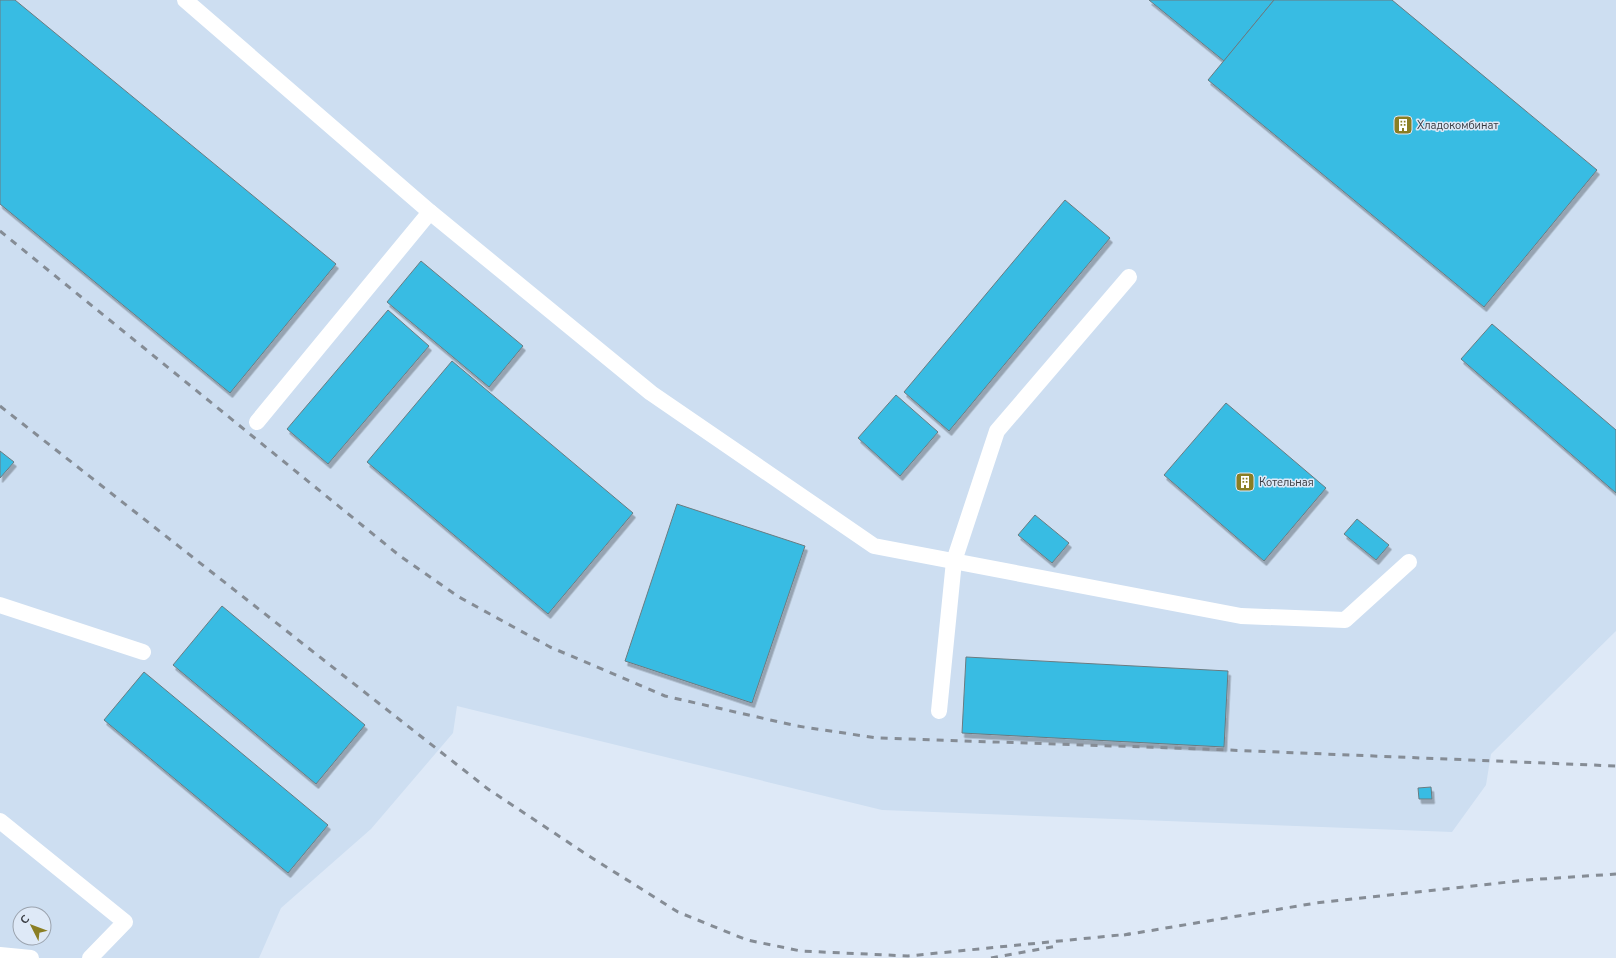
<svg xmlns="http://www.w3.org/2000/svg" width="1616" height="958" font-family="'Nunito Sans',sans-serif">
  <defs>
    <filter id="shadow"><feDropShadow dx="2.5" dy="4.5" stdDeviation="0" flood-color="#0004"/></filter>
  </defs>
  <rect width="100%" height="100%" fill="#dee9f7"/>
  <path fill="#cddef1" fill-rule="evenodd" d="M0 0H1616V631L1491 754 1486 785 1452 832 882 810 457 706 453 733 371 829 281 908 259 958H0ZM20 914H44V938H20Z"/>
  <g fill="#39bce3" stroke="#6a7b81" filter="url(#shadow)">
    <path d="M0 0H15L336 264 230 393 0 204Z"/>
    <path d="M1149 0H1274L1224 61Z"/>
    <path d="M1274 0H1392L1597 170 1484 307 1208 80Z"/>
    <path d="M1065 200 1110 238 949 431 904 392Z"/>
    <path d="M421 261 523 346 489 387 387 302Z"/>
    <path d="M388 310 429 346 328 464 287 429Z"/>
    <path d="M1492 324 1616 430V493L1461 359Z"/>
    <path d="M452 361 633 513 548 614 367 462Z"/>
    <path d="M896 395 938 432 900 476 858 438Z"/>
    <path d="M1226 403 1326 488 1264 561 1164 475Z"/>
    <path d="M0 451 14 462 0 478Z"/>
    <path d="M677 504 805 546 752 703 625 661Z"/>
    <path d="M1035 515 1069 543 1052 563 1018 535Z"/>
    <path d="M1357 519 1389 545 1376 560 1344 534Z"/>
    <path d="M222 606 365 725 316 784 173 665Z"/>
    <path d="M966 657 1228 671 1224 747 962 733Z"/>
    <path d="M144 672 328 825 288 873 104 720Z"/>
    <path d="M1431 787 1432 799H1419L1418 788Z"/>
  </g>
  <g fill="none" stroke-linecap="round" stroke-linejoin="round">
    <g stroke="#fff" stroke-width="16">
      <path d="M185 0 430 212 257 422"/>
      <path d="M430 212 651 393 874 546 1241 616 1345 620 1409 562"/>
      <path d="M0 605 143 652"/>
      <path d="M939 711 954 561 997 431 1129 277"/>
      <path d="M0 821 125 922 90 958"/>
      <path d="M0 955 31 958"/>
    </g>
    <g stroke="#858c95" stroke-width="3" stroke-dasharray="7 7" stroke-linecap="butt">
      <path d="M0 231 400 556 459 597 550 647 665 696 797 726 877 738 1204 749 1616 766"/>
      <path d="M0 406 488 789 589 856 678 912 747 940 801 951 908 956 1130 934"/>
      <path d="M1124 935 1316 903 1527 880 1616 874"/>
      <path d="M991 958 1057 946"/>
    </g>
  </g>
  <defs>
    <symbol id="building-square" viewBox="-11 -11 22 22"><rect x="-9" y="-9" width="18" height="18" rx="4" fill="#8a7e24" stroke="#dee9f7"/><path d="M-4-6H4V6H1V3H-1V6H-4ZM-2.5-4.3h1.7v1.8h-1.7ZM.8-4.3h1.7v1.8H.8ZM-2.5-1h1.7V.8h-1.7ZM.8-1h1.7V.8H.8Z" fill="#fff"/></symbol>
  </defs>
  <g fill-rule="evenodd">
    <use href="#building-square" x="1392" y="114" width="22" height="22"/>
    <use href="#building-square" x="1234" y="471" width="22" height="22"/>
  </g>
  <g text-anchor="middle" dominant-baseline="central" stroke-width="3" stroke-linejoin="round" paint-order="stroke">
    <g font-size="11" fill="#373b41" stroke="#dee9f7" text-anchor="start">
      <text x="1417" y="125">Хладокомбинат</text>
      <text x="1259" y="482">Котельная</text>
    </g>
  </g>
  <g transform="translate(32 926) rotate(312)"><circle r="19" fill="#dee9f7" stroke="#9ba3ae"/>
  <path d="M0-3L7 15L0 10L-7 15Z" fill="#8a7e24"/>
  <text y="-6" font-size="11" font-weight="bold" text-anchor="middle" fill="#373b41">С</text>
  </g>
</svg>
